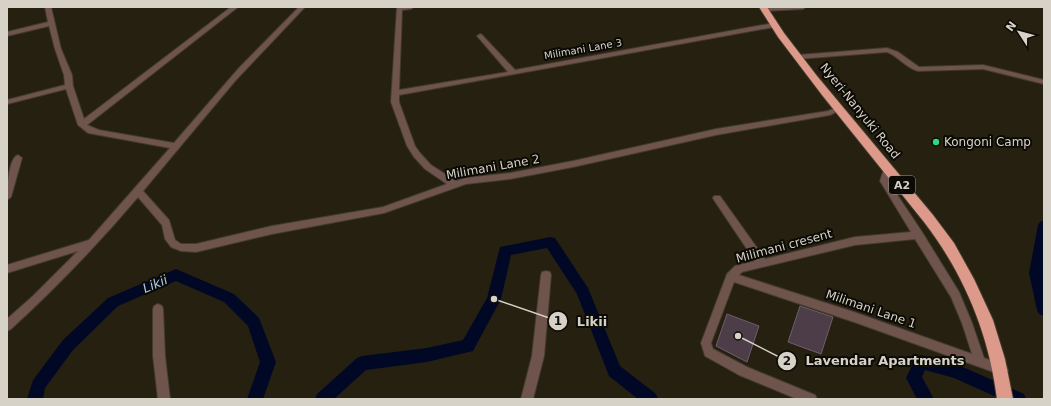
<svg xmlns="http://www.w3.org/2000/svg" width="1051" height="406" font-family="'DejaVu Sans',sans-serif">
  <rect width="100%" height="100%" fill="#262010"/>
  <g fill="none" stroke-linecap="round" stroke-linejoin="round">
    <g fill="#000826" fill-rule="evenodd">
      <path d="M1044 220 1043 273 1044 316 1039 314 1037 310 1029 273 1038 225 1040 222Z"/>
      <path d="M550 237 555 238 588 288 620 366 656 394 658 399H638L609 376 577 294 547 248 511 255 501 299 473 351 427 362 366 370 334 399H315L317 394 357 358 362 356 427 348 463 340 487 298 500 247Z"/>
      <path d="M176 269 234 294 259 318 276 362 263 399H247L260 362 248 326 224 302 176 281 118 306 73 350 45 388 43 399H27L33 380 63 340 108 298Z"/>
      <path d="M921 355 956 364 1024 394 1026 399H1001L954 378 925 370 922 377 934 399H917L906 378 916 357Z"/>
    </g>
  </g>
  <g fill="#4c3d48" stroke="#6e5e6a">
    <path d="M800 306 833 317 821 354 788 342Z"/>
    <path d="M727 314 759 326 747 362 716 346Z"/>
  </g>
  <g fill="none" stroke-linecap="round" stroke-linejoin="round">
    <defs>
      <g id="minor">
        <path d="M45 7H51L61 49 72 75 73 86 84 119 231 7H238L87 125 99 130 174 143 239 68 299 7H305L235 81 143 191 169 220 175 240 181 244H196L272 226 383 207 447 184 425 169 414 157 407 146 391 102 397 7H414L411 9 402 10 399 90 508 72 478 37 477 36 480 34 482 35 515 70 774 23 777 25 774 27 399 95V102L415 146 420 153 431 165 456 181 465 178 510 173 573 161 716 129 828 111 838 107 842 109 830 115 716 135 573 167 510 179 466 184 384 213 272 234 196 252 181 251 171 247 165 239 162 225 138 197C98 244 56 288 11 329L7 331V319L33 296 78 251 7 273V265L89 240 170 148 88 133 78 125 66 89 7 104V100L65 85 64 75 55 49 49 26 7 36V32L48 22Z"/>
        <path d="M766 7H806L803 9 764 11 761 9Z"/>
        <path d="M887 48 898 52 919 67 983 65 1044 80V84L983 69 918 71C906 68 898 56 887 52L798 59 795 57 798 55Z"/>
        <path d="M18 155 22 158 11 197 7 200C7 191 8 158 18 155Z"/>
        <path d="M888 166 892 169 888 181 922 232 959 292 972 323 984 358 1006 366 1008 370 1006 374 1002 375 854 322 734 282 711 343 713 349 747 367 815 395 817 399H797L739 375 705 356 701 343 727 274 735 266 755 261 714 200 713 198 714 196H720L765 259 855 237 911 232 880 181 884 169ZM915 239 951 297 962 323 972 354 854 312 739 275 742 272 855 245Z"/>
        <path d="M546 271 550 272 551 275 544 356 533 399H521L532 356 541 275 542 272Z"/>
        <path d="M158 304 162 306 163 309 165 356 170 399H158L153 356V309L154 306Z"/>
      </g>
      <path id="highway" d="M759 7H767L784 33 817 76 933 215 954 243 974 279 993 320 1005 359 1013 399H997C989 334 964 274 924 222L822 95 778 37Z"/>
    </defs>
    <use href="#minor" stroke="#423c2d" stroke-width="2"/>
    <use href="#highway" stroke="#423c2d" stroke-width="2"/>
    <use href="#minor" fill="#6f534d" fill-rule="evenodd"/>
    <use href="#highway" fill="#dd9989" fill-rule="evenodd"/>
  </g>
  <circle fill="#2cd884" stroke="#0c0a05" stroke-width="1.5" cx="936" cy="142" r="4"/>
  <g text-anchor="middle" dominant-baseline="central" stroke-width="4" stroke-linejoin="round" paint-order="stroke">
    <g font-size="10" fill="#d6d2c8" stroke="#0c0a05">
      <text transform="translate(583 49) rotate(-10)">Milimani Lane 3</text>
    </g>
    <rect fill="#0c0a05" stroke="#99968e" stroke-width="1" x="889" y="176" width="26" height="18" rx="3"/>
    <g font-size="11" font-weight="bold" fill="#d6d2c8">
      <text x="902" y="185">A2</text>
    </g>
    <g font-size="12" fill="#d6d2c8" stroke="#0c0a05">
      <text transform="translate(860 111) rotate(51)">Nyeri-Nanyuki Road</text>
      <text transform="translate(493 167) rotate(-10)">Milimani Lane 2</text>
      <text transform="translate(784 246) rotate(-15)">Milimani cresent</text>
      <text transform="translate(871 309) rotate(19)">Milimani Lane 1</text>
    </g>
    <g font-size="12" fill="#d6d2c8" stroke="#0c0a05" text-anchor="start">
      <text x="944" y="142">Kongoni Camp</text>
    </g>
    <g font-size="13" font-style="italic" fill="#a8c6f1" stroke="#0c0a05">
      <text transform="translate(155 284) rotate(-23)">Likii</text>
    </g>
  </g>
  <path fill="none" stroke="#d6d2c8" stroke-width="1.5" d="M494 299L558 321M738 336L787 361"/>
  <g fill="#d6d2c8" stroke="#0c0a05" stroke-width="1.5">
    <circle cx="494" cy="299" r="4"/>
    <circle cx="738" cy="336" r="4"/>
    <circle cx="558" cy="321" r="10"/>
    <circle cx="787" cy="361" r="10"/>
  </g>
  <g font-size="12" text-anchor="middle" font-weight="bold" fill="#111">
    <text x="558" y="325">1</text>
    <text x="787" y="365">2</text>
  </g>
  <g font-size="13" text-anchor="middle" font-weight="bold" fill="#d6d2c8" stroke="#0c0a05" stroke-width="4" stroke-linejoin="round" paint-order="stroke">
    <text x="592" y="326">Likii</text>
    <text x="885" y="365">Lavendar Apartments</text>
  </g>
  <rect width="1051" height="406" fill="none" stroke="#d6d2c8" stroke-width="16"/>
  <g transform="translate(1019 32) rotate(306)" stroke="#0c0a05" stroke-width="3" paint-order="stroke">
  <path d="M0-3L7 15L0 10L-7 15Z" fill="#d6d2c8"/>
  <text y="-6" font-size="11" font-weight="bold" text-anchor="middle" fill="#d6d2c8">N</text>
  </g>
</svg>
